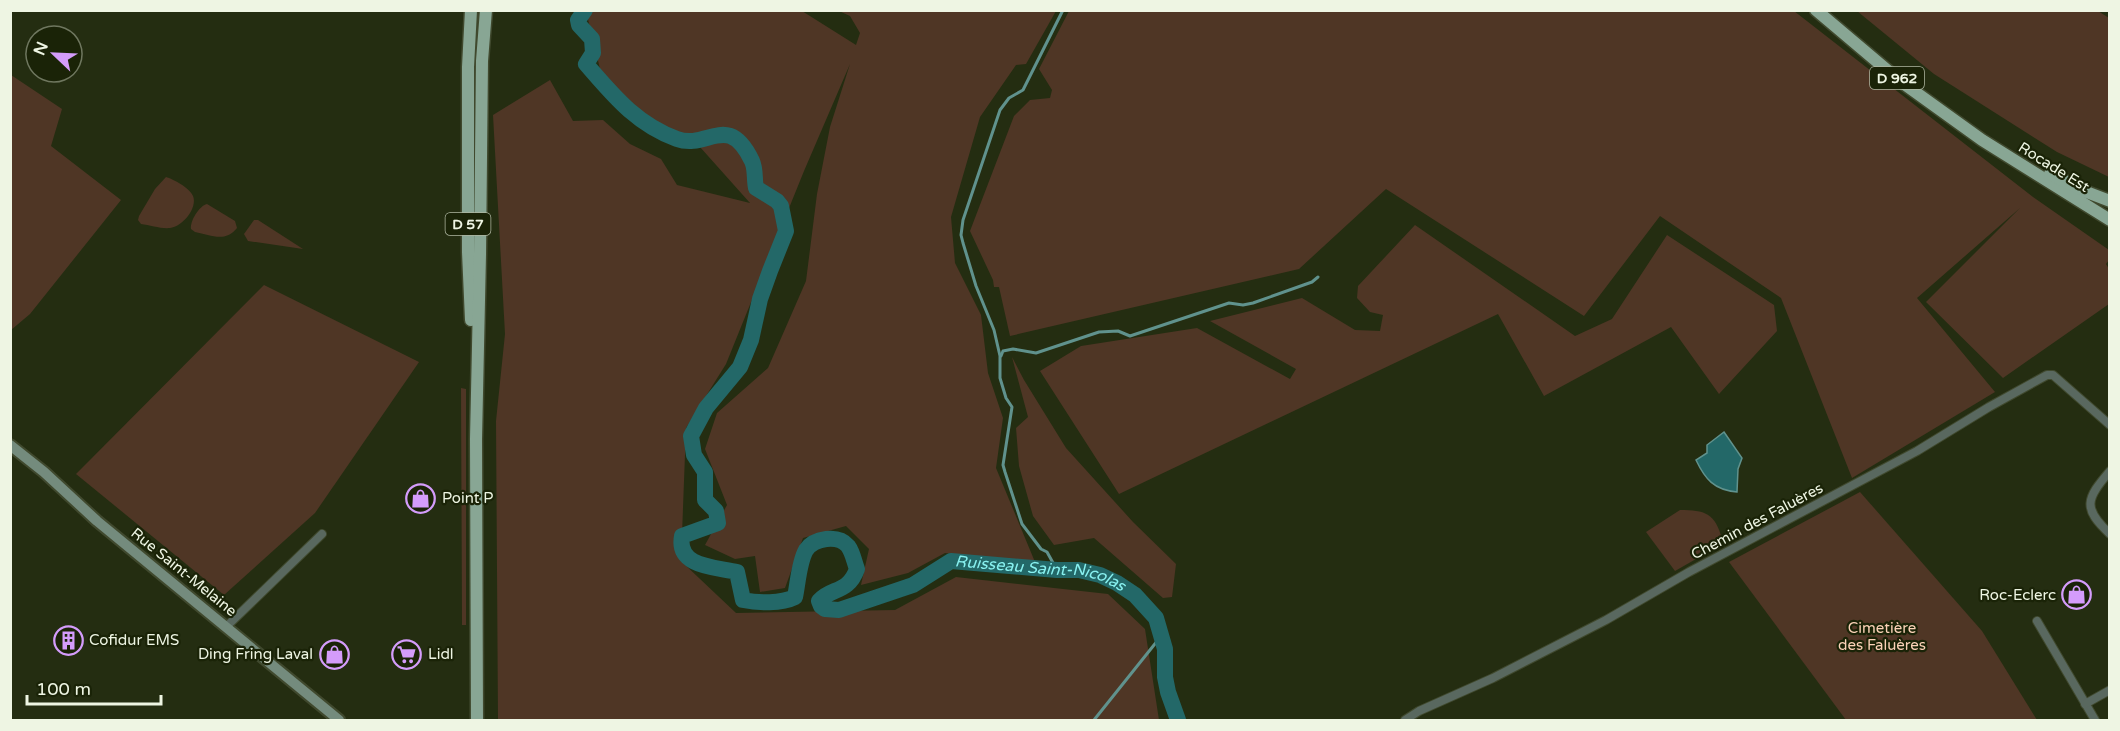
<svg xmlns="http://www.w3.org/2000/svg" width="2120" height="731" font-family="'Varela Round',sans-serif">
  <rect width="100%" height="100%" fill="#242d11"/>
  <g fill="#4f3625">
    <path d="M586 11H802L856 45 860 33 850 16 839 11H1056L1026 64 1016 65 980 117 951 217 955 263 981 315 988 373 1003 418 996 468 1035 562 945 553 908 573 861 585 869 549 846 526 803 538 785 588 760 592 755 556 735 559 705 545 727 505 705 449 717 413 768 368 806 281 817 194 830 127 850 64 804 171 726 364 686 428 681 561 736 613 895 610 956 577 1108 594 1145 629 1159 720H498L496 421 505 334 493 115 550 80 573 121 603 120 630 144 661 159 677 185 750 203 700 147 648 118 601 73Z"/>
    <path d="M1069 11H1794L2033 197 2109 250V260L2106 264 2109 269V304L2003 378 1926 302 2020 208 1917 298 1995 392 1852 478 1781 298 1660 216 1584 316 1386 189 1299 269 1010 336 999 287H994L993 280 970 231 1014 116 1030 100 1050 98 1052 90 1039 69Z"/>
    <path d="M2098 11 2109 18V177L2057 152 1934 74 1857 11Z"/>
    <path d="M11 75 62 109 51 146 121 200 30 314 11 330Z"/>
    <path d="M166 177C173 179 190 188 193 196 198 208 182 227 170 228 161 229 150 225 141 224L138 220 139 216 155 189Z"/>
    <path d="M207 204 235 221 237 228C225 243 211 235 195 232L191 229C190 221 199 206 207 204Z"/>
    <path d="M254 220H258L303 249 248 241 244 234Z"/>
    <path d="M1415 225 1575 336 1612 319 1667 235 1774 305 1777 331 1719 394 1671 327 1544 396 1498 314 1119 494 1040 371 1081 346 1197 328 1290 379 1296 369 1210 321 1302 298 1355 330 1380 331 1383 315 1370 312 1357 298 1358 286Z"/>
    <path d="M264 285 419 362 315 513 224 595 76 474Z"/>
    <path d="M1012 357 1024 380 1066 448 1133 522 1176 564 1172 597 1163 598 1094 538 1054 545 1033 516 1019 466 1016 428 1028 417Z"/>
    <path d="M461 388 466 389V625H462V623Z"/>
    <path d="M1860 492 1982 631 2037 720H1846L1729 562Z"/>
    <path d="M1680 510C1705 510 1715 513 1722 539L1717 547 1675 571 1646 532Z"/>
  </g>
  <path fill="#236868" stroke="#60928d" stroke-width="1.5" d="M1724 432 1742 458 1738 469 1737 492C1714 490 1705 479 1696 460L1707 453V445Z"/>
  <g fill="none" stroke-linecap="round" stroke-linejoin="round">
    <g stroke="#60928d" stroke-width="3">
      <path d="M1001 356 1003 351 1013 349 1036 353 1099 332 1118 331 1130 336 1229 303 1243 305 1253 303 1312 282 1318 277"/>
      <path d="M1057 570 1047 552 1041 549 1022 524 1005 472 1003 465 1012 407 1006 398 1000 378V356L994 330 976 286 963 243 961 235 963 220 1000 110 1009 98 1023 90 1063 10"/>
      <path d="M1094 720 1162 635"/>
    </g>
    <path stroke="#236868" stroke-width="16" id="s1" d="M585 10 578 20 579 25 592 39 593 53 586 64C613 95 636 124 677 139 708 150 728 111 752 161 756 170 754 179 756 188L777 201 781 206 786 231 770 271 760 299 751 340 740 367 706 408 691 436 694 455 705 472V500L716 511 718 523 682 536C676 568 717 567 737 572L743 600C758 603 781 604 795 597 798 583 799 562 806 550 814 538 838 534 848 546 853 553 854 561 857 569 848 594 831 587 819 601L821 606 825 609 839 610 913 585 951 561 1057 570H1079L1100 575 1117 583 1135 595 1156 618 1165 649V677L1168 692 1178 720"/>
    <defs>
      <g id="minor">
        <path d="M2110 471C2086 499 2082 508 2110 534"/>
        <path d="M2037 621 2095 720"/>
        <path d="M227 626 322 534"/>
        <path d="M2085 704 2110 690"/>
        <path d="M1405 720 1419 711 1493 678 1606 620 1689 572 1917 451 1989 407 2047 375H2053L2110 425"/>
      </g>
      <path id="secondary" d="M10 445 44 472 97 521 339 720"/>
      <g id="primary">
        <path d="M1816 10 1900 81 1982 140 2110 220"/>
        <path d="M2050 174 2089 193 2110 201"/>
        <path d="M471 320 468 252V67L471 10"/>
        <path d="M477 720 476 439 480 254 482 61 486 10"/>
      </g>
    </defs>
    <use href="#minor" stroke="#40492e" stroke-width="10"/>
    <use href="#secondary" stroke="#40492e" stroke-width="14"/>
    <use href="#primary" stroke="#40492e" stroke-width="15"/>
    <use href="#minor" stroke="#59685f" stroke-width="8"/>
    <use href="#secondary" stroke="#748b7d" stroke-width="10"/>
    <use href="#primary" stroke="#88a694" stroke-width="12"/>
  </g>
  <defs>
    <symbol id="shop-ring" viewBox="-11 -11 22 22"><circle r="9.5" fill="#1a2307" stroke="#d49cfb" stroke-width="1.5"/><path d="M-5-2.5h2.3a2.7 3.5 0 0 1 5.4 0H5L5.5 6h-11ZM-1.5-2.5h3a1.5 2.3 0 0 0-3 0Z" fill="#d49cfb"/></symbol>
    <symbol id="building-ring" viewBox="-11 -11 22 22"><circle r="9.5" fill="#1a2307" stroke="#d49cfb" stroke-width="1.5"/><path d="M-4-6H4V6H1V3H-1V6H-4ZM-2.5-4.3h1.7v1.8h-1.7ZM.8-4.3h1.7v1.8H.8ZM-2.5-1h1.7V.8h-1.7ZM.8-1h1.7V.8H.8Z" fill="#d49cfb"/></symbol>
    <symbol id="supermarket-ring" viewBox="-11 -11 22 22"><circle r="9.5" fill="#1a2307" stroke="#d49cfb" stroke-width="1.5"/><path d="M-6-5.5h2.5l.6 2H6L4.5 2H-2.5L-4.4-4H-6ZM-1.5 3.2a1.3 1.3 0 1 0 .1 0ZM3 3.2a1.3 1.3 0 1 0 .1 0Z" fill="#d49cfb"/></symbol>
  </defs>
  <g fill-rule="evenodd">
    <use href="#shop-ring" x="404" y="482" width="33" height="33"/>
    <use href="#shop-ring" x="2060" y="578" width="33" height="33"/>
    <use href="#building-ring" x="52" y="624" width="33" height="33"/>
    <use href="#shop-ring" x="318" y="638" width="33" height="33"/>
    <use href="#supermarket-ring" x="390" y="638" width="33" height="33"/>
  </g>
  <g text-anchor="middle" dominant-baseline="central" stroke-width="4.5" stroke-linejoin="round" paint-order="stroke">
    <g fill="#1a2307" stroke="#aeb6a1" stroke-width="1.5">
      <rect x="1870" y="67" width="54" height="22" rx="4.5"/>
      <rect x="445.5" y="213" width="45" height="22" rx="4.5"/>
    </g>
    <g font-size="14" font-weight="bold" fill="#eef5e3">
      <text x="1897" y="78">D 962</text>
      <text x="468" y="224">D 57</text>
    </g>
    <g font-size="15" fill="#eef5e3" stroke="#1a2307">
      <text transform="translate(2054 167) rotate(32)">Rocade Est</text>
      <text transform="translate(1757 521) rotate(-28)">Chemin des Faluères</text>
      <text transform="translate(184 572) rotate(39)">Rue Saint-Melaine</text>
    </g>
    <g font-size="15" fill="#eef5e3" stroke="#1a2307" text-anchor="start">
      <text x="442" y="498">Point P</text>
      <text x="2056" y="595" text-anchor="end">Roc-Eclerc</text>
      <text x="89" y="640">Cofidur EMS</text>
      <text x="313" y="654" text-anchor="end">Ding Fring Laval</text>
      <text x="428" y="654">Lidl</text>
    </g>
    <g font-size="15" fill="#fbd2b7" stroke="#1a2307">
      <text x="1882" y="628">Cimetière<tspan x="1882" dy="17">des Faluères</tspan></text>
    </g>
    <g font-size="16" font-style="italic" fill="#88f1f0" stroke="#1a2307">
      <text stroke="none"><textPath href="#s1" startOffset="1284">Ruisseau Saint-Nicolas</textPath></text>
    </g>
  </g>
  <rect width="2120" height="731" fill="none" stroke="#eef5e3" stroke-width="24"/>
  <g transform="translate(54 54) rotate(293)"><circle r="28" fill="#1a2307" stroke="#6f775f" stroke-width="1.5"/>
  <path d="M0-4.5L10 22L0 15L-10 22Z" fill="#d49cfb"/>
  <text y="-9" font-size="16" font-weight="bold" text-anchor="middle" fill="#eef5e3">N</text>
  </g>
  <path d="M27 695v9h134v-9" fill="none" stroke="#eef5e3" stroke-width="3"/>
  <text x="36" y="695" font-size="18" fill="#eef5e3" stroke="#1a2307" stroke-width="4.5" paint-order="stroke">100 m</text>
</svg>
